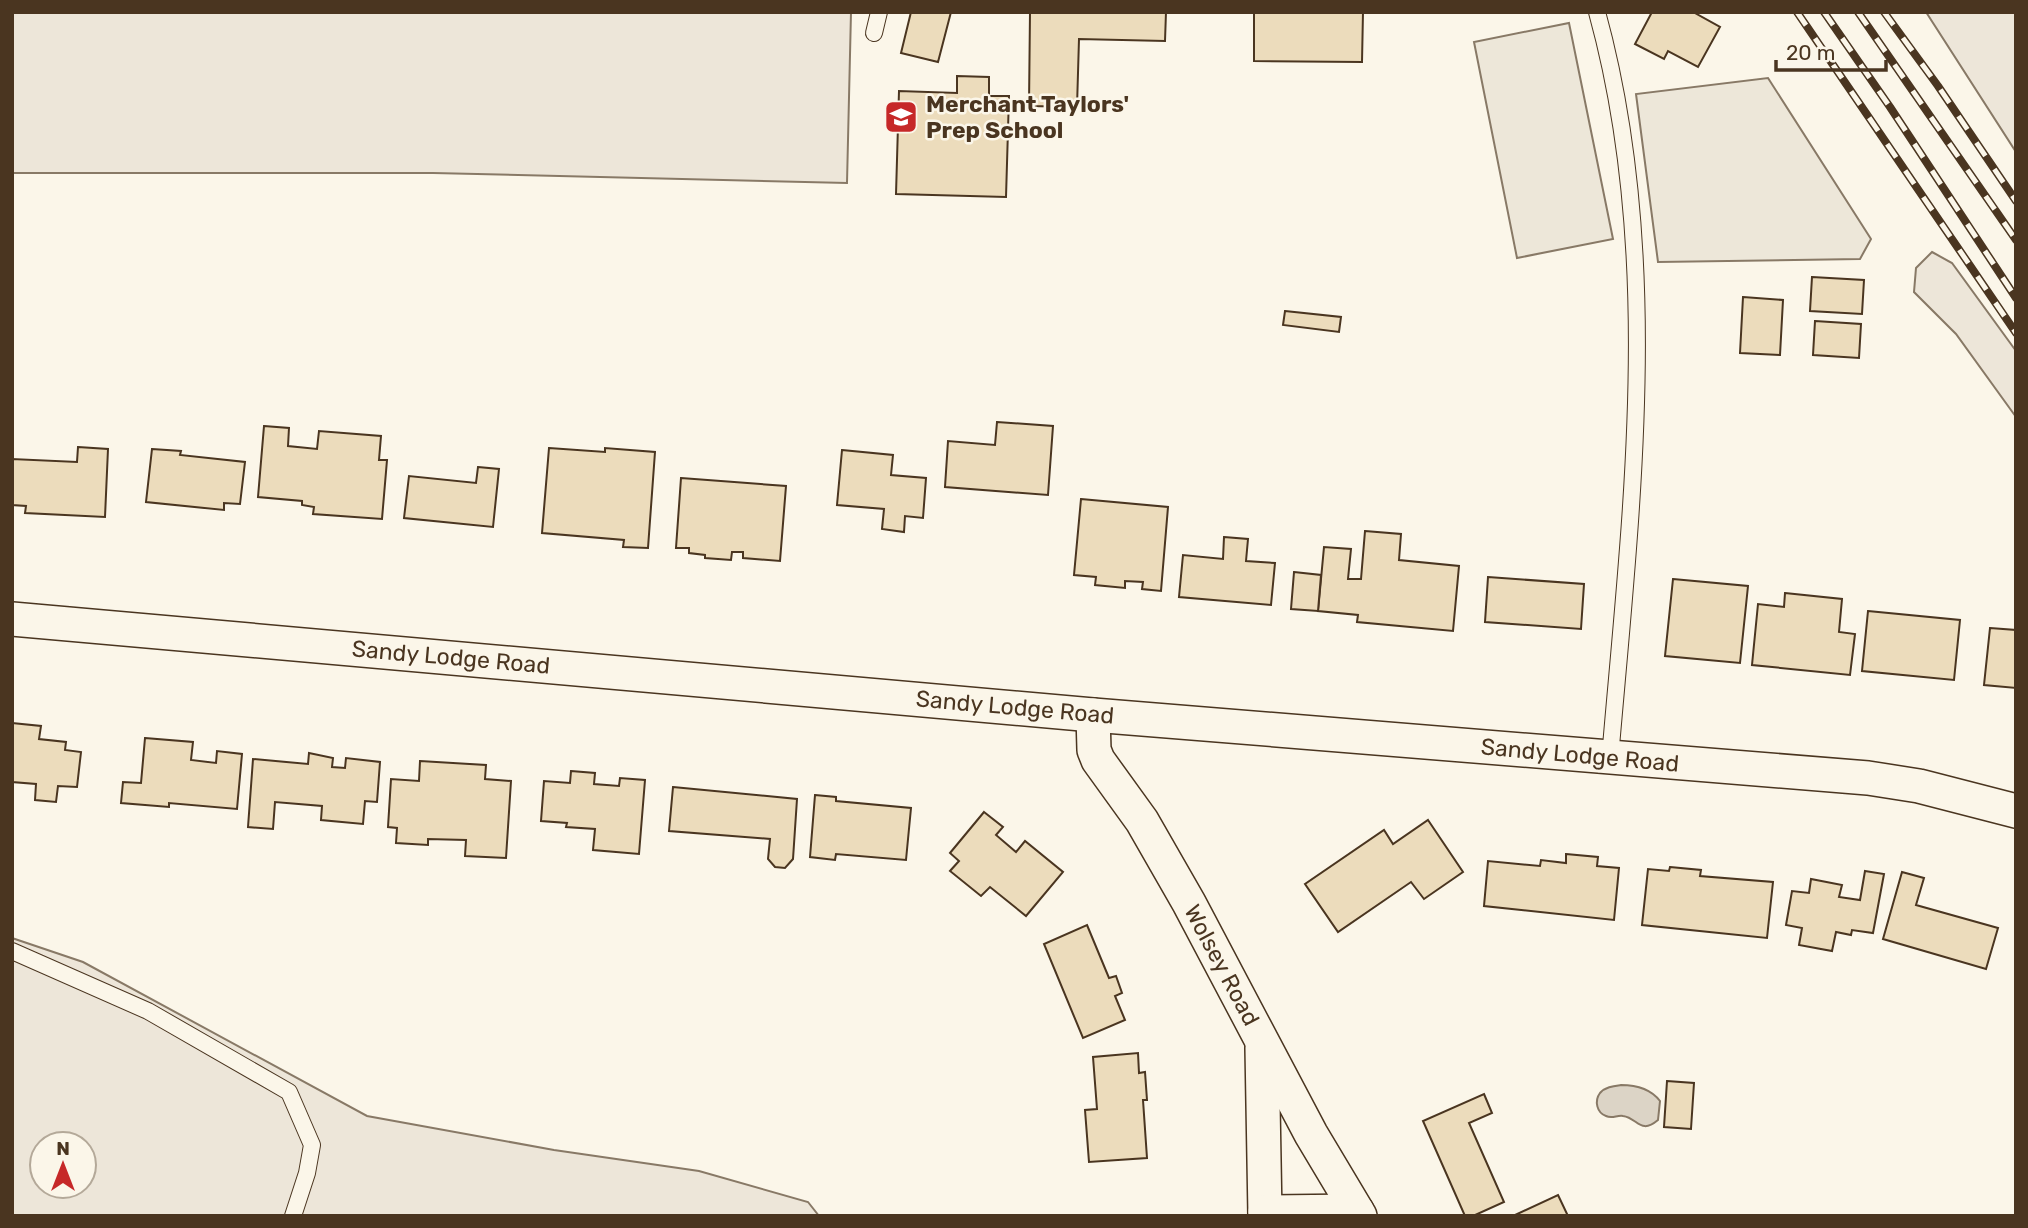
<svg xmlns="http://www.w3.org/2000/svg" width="2028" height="1228" font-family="Rubik,sans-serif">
  <rect width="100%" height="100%" fill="#fbf6e9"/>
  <g fill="#ede6d9" stroke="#887966" stroke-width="2" fill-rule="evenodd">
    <path d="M12 12H851L847 183 433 173H12Z"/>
    <path d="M1926 12H2015L2016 152Z"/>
    <path d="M1932 252 1952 263 2016 351V417L1956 334 1914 292 1916 268Z"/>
    <path d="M12 938 83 962 367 1116 554 1150 699 1171 808 1202 819 1216H12ZM42 1144H84V1186H42Z"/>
  </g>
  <g fill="#ede7d9" stroke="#887966" stroke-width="2">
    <path d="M1569 23 1613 239 1517 258 1474 42Z"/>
    <path d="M1768 78 1871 239 1860 259 1658 262 1636 94Z"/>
  </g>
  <path fill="#dcd4c6" stroke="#887966" stroke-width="2" d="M1621 1085C1636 1085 1650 1088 1660 1101L1658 1120C1640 1135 1638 1118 1623 1116 1617 1115 1612 1119 1606 1116 1597 1113 1594 1101 1600 1093 1605 1087 1614 1086 1621 1085Z"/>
  <g fill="#ecdcbc" stroke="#4a3520" stroke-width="2">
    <path d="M911 12H951L938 62 901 53Z"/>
    <path d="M1030 12H1166L1165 41 1079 39 1077 107 1029 106Z"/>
    <path d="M1254 12H1363L1362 62 1254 61Z"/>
    <path d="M1652 12H1693L1720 27 1698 67 1668 51 1664 59 1635 44Z"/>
    <path d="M957 76 989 77V96H1009L1006 197 896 194 899 91 957 93Z"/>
    <path d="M1812 277 1864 280 1862 314 1810 311Z"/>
    <path d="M1743 297 1783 300 1780 355 1740 353Z"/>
    <path d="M1285 311 1341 317 1339 332 1283 325Z"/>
    <path d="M1815 321 1861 324 1859 358 1813 355Z"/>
    <path d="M997 422 1053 426 1048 495 945 487 948 441 995 445Z"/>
    <path d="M264 426 289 428 288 446 317 449 319 431 381 436 379 460H387L382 519 313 514 314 507 302 505V501L258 497Z"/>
    <path d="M78 447 108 449 105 517 25 513 26 506 12 505V459L77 462Z"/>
    <path d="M549 448 605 452V448L655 452 648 548 623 547 624 540 542 533Z"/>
    <path d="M152 449 181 451 180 455 245 462 240 504 224 503V510L146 502Z"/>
    <path d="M842 450 893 455 891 475 926 478 923 518 905 516 904 532 882 529 884 509 837 505Z"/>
    <path d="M478 467 499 469 493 527 404 518 409 476 476 483Z"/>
    <path d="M681 478 786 486 780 561 743 558V552H732L731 560 705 558V555L689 553V548H676Z"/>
    <path d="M1081 499 1168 507 1161 591 1142 589 1143 582 1125 581V588L1095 585 1096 577 1074 575Z"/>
    <path d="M1365 531 1401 534 1399 560 1459 566 1453 631 1357 622 1358 615 1318 611 1324 547 1351 549 1348 579H1361Z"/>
    <path d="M1224 537 1248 539 1246 561 1275 563 1271 605 1179 597 1183 555 1223 559Z"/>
    <path d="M1294 572 1321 575 1318 611 1291 609Z"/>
    <path d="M1488 577 1584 584 1581 629 1485 622Z"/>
    <path d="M1673 579 1748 586 1740 663 1665 656Z"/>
    <path d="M1785 593 1842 599 1839 632 1855 634 1850 675 1752 665 1758 604 1784 607Z"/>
    <path d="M1868 611 1960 620 1954 680 1862 671Z"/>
    <path d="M1990 628 2016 630V688L1984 685Z"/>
    <path d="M12 723 41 726 39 739 66 742 65 750 81 752 77 787 58 786 56 802 35 800 36 784 12 782Z"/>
    <path d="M145 738 193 742 191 760 216 763 217 751 242 754 237 809 169 803V807L121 803 123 782 141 783Z"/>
    <path d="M309 753 333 758 332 767 345 768 346 758 380 762 377 802 365 801 363 824 321 820 322 806 275 802 273 829 248 827 253 759 308 764Z"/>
    <path d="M420 761 486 765 485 779 511 781 506 858 465 856 466 840 428 839V845L396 843 397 828 388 827 391 779 419 781Z"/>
    <path d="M571 771 595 773 594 784 619 786 620 778 645 780 639 854 593 850 595 829 566 827 567 823 541 821 544 781 570 783Z"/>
    <path d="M673 787 797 799 793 859 785 868 775 867 768 859 770 839 669 831Z"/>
    <path d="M815 795 836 797V801L911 808 906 860 836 854 835 860 810 857Z"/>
    <path d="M984 812 1003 827 996 835 1016 852 1025 841 1063 872 1026 916 990 887 981 896 950 871 959 861 950 853Z"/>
    <path d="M1428 820 1463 872 1424 899 1411 882 1338 932 1305 884 1384 830 1393 844Z"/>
    <path d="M1566 854 1598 857 1597 866 1619 868 1614 920 1484 906 1488 861 1540 866 1541 860 1566 863Z"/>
    <path d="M1670 867 1701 870 1700 876 1773 882 1767 938 1642 925 1648 869 1669 871Z"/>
    <path d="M1865 871 1884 874 1873 933 1852 930 1851 935 1836 932 1832 951 1799 945 1802 928 1786 925 1792 891 1809 893 1811 879 1842 885 1839 897 1860 900Z"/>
    <path d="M1902 872 1924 878 1916 905 1998 928 1986 969 1883 939Z"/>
    <path d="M1087 925 1109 978 1116 976 1122 993 1115 996 1125 1020 1083 1038 1044 944Z"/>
    <path d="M1138 1053 1139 1073 1145 1072 1147 1100H1143L1147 1158 1089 1162 1085 1110 1097 1109 1093 1057Z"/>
    <path d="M1667 1081 1694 1083 1691 1129 1664 1127Z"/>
    <path d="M1484 1094 1492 1113 1469 1123 1504 1202 1473 1216H1465L1423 1121Z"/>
    <path d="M1558 1195 1568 1216H1513Z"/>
  </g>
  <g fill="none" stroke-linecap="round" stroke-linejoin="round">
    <defs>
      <g id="service">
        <path d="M1597 12C1664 255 1631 511 1610 758"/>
        <path d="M874 33 879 12"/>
        <path d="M12 951 148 1011 289 1092 312 1145 307 1173 293 1216"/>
      </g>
      <g id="minor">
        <path d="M12 619 1093 715 1868 778 1919 786 2016 811"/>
        <path d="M1093 715 1094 750 1098 760 1142 821 1189 903 1311 1134 1360 1216"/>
        <path d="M1262 1048 1265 1216"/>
        <path d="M1265 1212 1357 1211"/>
      </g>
    </defs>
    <use href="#service" stroke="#4a3520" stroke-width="18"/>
    <use href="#minor" stroke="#4a3520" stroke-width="36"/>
    <use href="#service" stroke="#fbf6e9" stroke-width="16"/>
    <use href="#minor" stroke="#fbf6e9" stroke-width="33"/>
    <defs>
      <g id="rail">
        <path d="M1797 12 2016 333"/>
        <path d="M1824 12 1890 107 2016 298"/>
        <path d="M1858 12 2016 240"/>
        <path d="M1884 12 1938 86 2016 201"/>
      </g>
    </defs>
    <use href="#rail" stroke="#4a3520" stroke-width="8"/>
    <use href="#rail" stroke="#fbf6e9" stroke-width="5" stroke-dasharray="16" stroke-linecap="butt"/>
  </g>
  <defs>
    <symbol id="school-square" viewBox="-11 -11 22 22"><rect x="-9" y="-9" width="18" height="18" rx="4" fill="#c62828" stroke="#fbf6e9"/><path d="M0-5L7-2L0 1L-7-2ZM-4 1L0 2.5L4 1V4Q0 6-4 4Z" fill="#fff"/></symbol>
  </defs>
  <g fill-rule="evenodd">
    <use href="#school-square" x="882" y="98" width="38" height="38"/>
  </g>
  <g text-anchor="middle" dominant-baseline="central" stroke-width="5" stroke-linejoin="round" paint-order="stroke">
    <g font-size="23" font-weight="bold" fill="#4a3520" stroke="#fbf6e9" text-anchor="start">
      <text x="926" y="104">Merchant Taylors'<tspan x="926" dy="26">Prep School</tspan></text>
    </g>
    <g font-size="23" fill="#4a3520" stroke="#fbf6e9">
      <text transform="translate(451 657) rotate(5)">Sandy Lodge Road</text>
      <text transform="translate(1015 707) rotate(5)">Sandy Lodge Road</text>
      <text transform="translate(1580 755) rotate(5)">Sandy Lodge Road</text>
      <text transform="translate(1222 965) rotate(62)">Wolsey Road</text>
    </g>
  </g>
  <rect width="2028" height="1228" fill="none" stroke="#4a3520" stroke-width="28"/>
  <g transform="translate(63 1165)"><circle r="33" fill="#fbf6e9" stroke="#b4a999" stroke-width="2"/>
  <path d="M0-5L12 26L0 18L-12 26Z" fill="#c62828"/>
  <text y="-10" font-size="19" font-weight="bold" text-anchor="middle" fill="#4a3520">N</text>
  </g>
  <path d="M1776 60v10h110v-10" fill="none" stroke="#4a3520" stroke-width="3.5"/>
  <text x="1786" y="60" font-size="21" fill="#4a3520" stroke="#fbf6e9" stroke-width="5" paint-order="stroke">20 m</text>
</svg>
